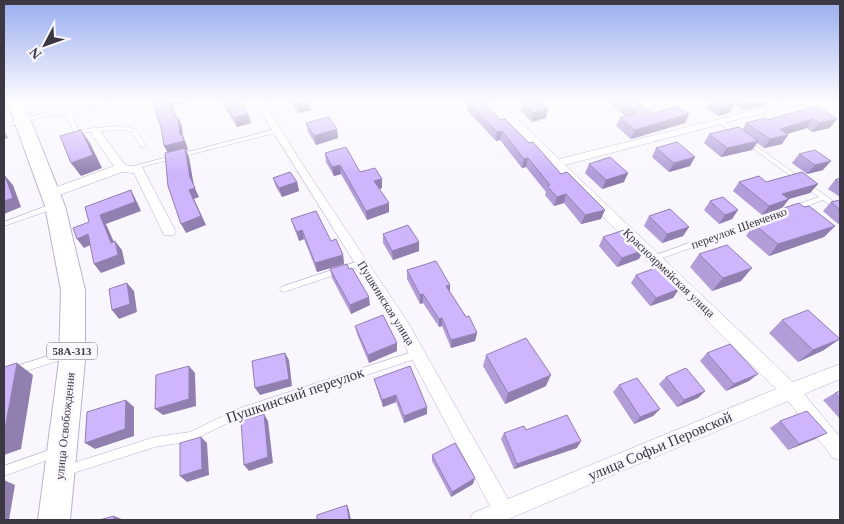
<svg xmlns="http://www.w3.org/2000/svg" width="844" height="524" font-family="'Times New Roman',serif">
  <rect width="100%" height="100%" fill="#f9f7fd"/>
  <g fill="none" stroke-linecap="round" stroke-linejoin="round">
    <defs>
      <g id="service">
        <path d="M102 101H107L98 110 72 114 78 130 118 126 135 129 146 146 145 147H141L131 131 118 130 74 133 67 115H51L4 127V124C19 120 34 115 49 112 68 108 86 115 102 101Z"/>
        <path d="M17 106H19V108L4 112V109Z"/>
        <path d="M722 120 740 133V135H736L720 123 719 122Z"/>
        <path d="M277 129 279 130V132L141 167 132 171 129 169 137 165Z"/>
        <path d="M748 140 840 206V211H838L823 200 796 210H792L791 208 792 206 819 197 746 143 745 142Z"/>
        <path d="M52 204H56L57 206 56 208 4 226V222Z"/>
        <path d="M779 211H783L784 213 783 215 657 260 655 261 652 258 653 256Z"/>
        <path d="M362 260 364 261 365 263 364 265 284 292 281 291 280 289 281 287Z"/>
        <path d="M67 350 70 351 71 354 70 357 4 378V370Z"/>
        <path d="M418 350 421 351 422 354 421 357 242 416 191 441 155 447 67 475 64 473 62 470 64 467 67 465 155 437 190 432 240 408Z"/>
        <path d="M55 448 58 450 60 453 58 456 4 476V466Z"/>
      </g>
      <g id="minor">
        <path d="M254 101H264L302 164 407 321 508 499 776 389 487 101H498L559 159 791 101H808L565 165 793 382 840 364V379L804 394 840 437V460L833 458 788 401 506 520H470L473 513 490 506 397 331Z"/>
        <path d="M94 127 98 128 125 165 142 167 176 232 174 235H164L134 173 122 172 54 197H46L44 194 46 191 114 166 89 130Z"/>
      </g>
      <path id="primary" d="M7 101H23L65 206 85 290V361L70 520H38L59 361 61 290 45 206Z"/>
    </defs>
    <use href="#service" stroke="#bbb2ce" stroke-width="1"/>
    <use href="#minor" stroke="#bbb2ce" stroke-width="1"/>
    <use href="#primary" stroke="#bbb2ce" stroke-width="2"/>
    <use href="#service" fill="#fff" fill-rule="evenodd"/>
    <use href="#minor" fill="#fff" fill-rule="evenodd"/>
    <use href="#primary" fill="#fff" fill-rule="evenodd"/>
  </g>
  <g fill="#b29dd9">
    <path d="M221 101H241L248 114 251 123 237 127Z"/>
    <path d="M290 101H309L311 110 298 113Z"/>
    <path d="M467 101 500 120 601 219 581 224 564 203 554 206 545 195 546 192 526 167 522 168 500 140 496 141 467 110Z"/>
    <path d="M608 101H637L652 114H689L685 123 631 139 616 126 620 118 625 116Z"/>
    <path d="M711 101H728L729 113 718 116 707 108Z"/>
    <path d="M732 101H768L766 105 743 110 731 102Z"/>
    <path d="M522 102 546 118 532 122 521 111Z"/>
    <path d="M817 106 830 128 812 132 807 128 787 134 782 144 764 148 757 143 752 150 721 157 704 143 709 134 743 129 746 123 767 120Z"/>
    <path d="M306 123 337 129 338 138 316 145 308 132Z"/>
    <path d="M656 148 690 166 669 172 652 157Z"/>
    <path d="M325 153 360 172 382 179V188L379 189 389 212 367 220 341 174 334 176 326 162Z"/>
    <path d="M799 154 823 170 807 174 792 163Z"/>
    <path d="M589 164 624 182 602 189 585 173Z"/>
    <path d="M273 178 297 182 299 191 282 197 276 187Z"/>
    <path d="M840 178V197L828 189 835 180Z"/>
    <path d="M739 182H766L818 184 810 193 788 199H789L782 208 762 215 733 191Z"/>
    <path d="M840 200V223L838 224 823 211 831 202Z"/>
    <path d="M710 201 738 210 732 219 719 224 704 210Z"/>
    <path d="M804 207 835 226 824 237 769 256 746 236 754 224 771 219 778 210Z"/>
    <path d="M649 216 689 227 683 236 662 243 644 226Z"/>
    <path d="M291 219 331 241 343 255 344 264 317 272 304 239 299 241 294 228Z"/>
    <path d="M383 234 419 242V251L393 260 383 243Z"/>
    <path d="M603 237 639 259 617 267 599 246Z"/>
    <path d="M699 254 741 281 712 291 690 267Z"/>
    <path d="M330 269H349L370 305 351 314 332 278Z"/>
    <path d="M407 270 450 285V292L477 333 475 341 451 348 442 326 439 327 423 303 420 304 407 279Z"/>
    <path d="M636 275 679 289 673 298 650 306 631 283Z"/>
    <path d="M782 320 824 350 798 362 769 333Z"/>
    <path d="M355 326 397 343V351L369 363 357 334Z"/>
    <path d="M707 353 749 381 726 391 700 361Z"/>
    <path d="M486 355 546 386 505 404 483 366Z"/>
    <path d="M666 377 705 391 698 398 677 407 659 384Z"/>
    <path d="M374 379 427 414 404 423 396 402 383 407 376 386Z"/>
    <path d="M619 385 660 409 653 416 634 424 613 392Z"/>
    <path d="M840 391V419L823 400 835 393Z"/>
    <path d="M780 421 815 439 788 450 770 428Z"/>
    <path d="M526 430 577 448 514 469 501 439 504 433Z"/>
    <path d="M432 455 473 484 451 497 432 461Z"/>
  </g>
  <g fill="#917fb0">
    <path d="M169 101H195L172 106 179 124 178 117 182 126 183 136 186 143 188 150H186L189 157 194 186 199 197 194 199 206 225 186 233 181 224 169 155 164 146 176 118Z"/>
    <path d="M308 101H309L311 110 298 113 296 104Z"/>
    <path d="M748 101H768L766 105 743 110Z"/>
    <path d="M734 105 729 113 718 116 723 107Z"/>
    <path d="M548 109 546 118 532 122 534 113Z"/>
    <path d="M248 114 251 123 237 127 234 118Z"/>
    <path d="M689 114 685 123 631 139 635 130Z"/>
    <path d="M813 119 807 128 774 138 780 129Z"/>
    <path d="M837 119 830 128 812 132 819 123Z"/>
    <path d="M337 129 338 138 316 145 314 136Z"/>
    <path d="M4 130 8 138 4 139Z"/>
    <path d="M81 130 90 143 102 168 81 176 71 163Z"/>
    <path d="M502 131 500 140 496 141 497 132Z"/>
    <path d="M788 135 782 144 764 148 770 139Z"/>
    <path d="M758 141 752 150 721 157 727 148Z"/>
    <path d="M695 157 690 166 669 172 674 163Z"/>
    <path d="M528 158 526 167 522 168 524 159Z"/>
    <path d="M831 161 823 170 807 174 815 165Z"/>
    <path d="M340 165 341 174 334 176 332 167Z"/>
    <path d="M628 173 624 182 602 189 606 180Z"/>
    <path d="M5 176 13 185 21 207 4 214Z"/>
    <path d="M382 179V188L375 190 374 181Z"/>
    <path d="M297 182 299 191 282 197 279 188Z"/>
    <path d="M818 184 810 193 775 203 782 194Z"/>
    <path d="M131 190 136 200 141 211 106 224 117 249 115 241 122 250 125 264 101 273 94 264 111 243 100 215Z"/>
    <path d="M566 194 564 203 554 206 557 197Z"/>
    <path d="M789 199 782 208 762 215 769 206Z"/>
    <path d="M389 203V212L367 220 366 211Z"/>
    <path d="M605 210 601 219 581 224 585 215Z"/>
    <path d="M738 210 732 219 719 224 725 215Z"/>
    <path d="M835 226 824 237 769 256 778 244Z"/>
    <path d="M689 227 683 236 662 243 667 234Z"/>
    <path d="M302 230 304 239 299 241 297 232Z"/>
    <path d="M88 234 95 243 84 248 77 239Z"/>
    <path d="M419 242V251L393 260 392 251Z"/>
    <path d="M644 250 639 259 617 267 622 258Z"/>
    <path d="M343 255 344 264 317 272 315 263Z"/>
    <path d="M752 268 741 281 712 291 723 278Z"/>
    <path d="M127 283 134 291 137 312 119 319 112 310Z"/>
    <path d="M450 285V293L446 286Z"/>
    <path d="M679 289 673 298 650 306 656 298Z"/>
    <path d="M423 294V303L420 304V295Z"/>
    <path d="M369 297 370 305 351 314 350 305Z"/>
    <path d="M442 318V326L439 327V319Z"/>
    <path d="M477 333 475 341 451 348V340Z"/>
    <path d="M840 339 824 350 798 362 813 350Z"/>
    <path d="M397 343V351L369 363 368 355Z"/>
    <path d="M285 353 289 360 292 386 260 395 255 388Z"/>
    <path d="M17 363 33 375 21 449 4 455V434Z"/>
    <path d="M189 366 195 373 196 406 163 415 155 409Z"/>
    <path d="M758 374 749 381 726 391 734 384Z"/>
    <path d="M551 375 546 386 505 404 508 393Z"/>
    <path d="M705 391 698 398 677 407 684 400Z"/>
    <path d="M396 395V402L383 407 382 400Z"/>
    <path d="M126 400 134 407V436L95 449 85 443Z"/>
    <path d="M427 407V414L404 423V416Z"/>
    <path d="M660 409 653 416 634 424 640 417Z"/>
    <path d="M264 414 268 421 273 463 249 471 244 465Z"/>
    <path d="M827 433 815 439 788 450 799 444Z"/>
    <path d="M201 437 207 443 209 475 187 482 180 476Z"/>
    <path d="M581 441 577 448 514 469 517 464Z"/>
    <path d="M475 478 473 484 451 497 452 492Z"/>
    <path d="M4 480 15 485 9 520H4Z"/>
    <path d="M347 505 349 510 351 520H349Z"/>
    <path d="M114 516 124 520H114Z"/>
  </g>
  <g fill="#cfb6fc" stroke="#917fb0">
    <path d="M152 101H169L176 118 178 117 180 135 182 134 184 141 164 146 161 127Z"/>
    <path d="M223 101H241L248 114 234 118Z"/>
    <path d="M294 101H308L296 104Z"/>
    <path d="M467 101H483L500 120 505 119 529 143 533 142 561 174 567 172 605 210 585 215 566 194 557 197 547 186 550 185 528 158 524 159 502 131 497 132Z"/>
    <path d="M527 101H539L548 109 534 113 522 102Z"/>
    <path d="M622 101H637L652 114 677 106 689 114 635 130 620 118 636 113Z"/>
    <path d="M714 101H728L734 105 723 107Z"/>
    <path d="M817 106 837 119 819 123 813 119 780 129 788 135 770 139 746 123 765 118 767 120Z"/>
    <path d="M329 117 337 129 314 136 306 123Z"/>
    <path d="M739 127 758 141 727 148 709 134Z"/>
    <path d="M81 130 93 155 71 163 60 136Z"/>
    <path d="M677 142 695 157 674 163 656 148Z"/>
    <path d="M346 147 360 172 375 168 382 179 374 181 389 203 366 211 340 165 332 167 325 153Z"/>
    <path d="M185 148 190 177 195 188 189 190 201 216 181 224 168 186 165 153Z"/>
    <path d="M815 150 831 161 815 165 799 154Z"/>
    <path d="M610 157 628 173 606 180 589 164Z"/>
    <path d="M290 172 297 182 279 188 273 178Z"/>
    <path d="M802 172 818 184 782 194 789 199 769 206 739 182 759 176 766 182Z"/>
    <path d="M4 176H5L13 198 4 201Z"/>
    <path d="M840 178V183L835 180Z"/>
    <path d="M131 190 135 202 100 215 111 243 115 241 118 255 94 264 88 234 77 239 73 228 89 222 85 207Z"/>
    <path d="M723 197 738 210 725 215 710 201Z"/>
    <path d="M840 200V210L831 202Z"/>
    <path d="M799 203 804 207 809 206 835 226 778 244 754 224 782 215 778 210Z"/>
    <path d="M670 209 689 227 667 234 649 216Z"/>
    <path d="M316 211 331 241 336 239 343 255 315 263 302 230 297 232 291 219Z"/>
    <path d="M408 225 419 242 392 251 383 234Z"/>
    <path d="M624 230 644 250 622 258 603 237Z"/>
    <path d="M727 245 752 268 723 278 699 254Z"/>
    <path d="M436 261 450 285 446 286 466 317 469 316 477 333 451 340 442 318 439 319 423 294 420 295 407 270Z"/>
    <path d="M347 264 349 269 352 268 369 297 350 305 330 269Z"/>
    <path d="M658 267 679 289 656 298 636 275Z"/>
    <path d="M127 283 130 304 112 310 109 289Z"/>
    <path d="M808 310 840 339 813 350 782 320Z"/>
    <path d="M383 315 397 343 368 355 355 326Z"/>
    <path d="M526 338 551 375 508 393 486 355Z"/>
    <path d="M730 344 758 374 734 384 707 353Z"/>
    <path d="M285 353 289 379 255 388 252 361Z"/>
    <path d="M17 363 4 434V367Z"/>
    <path d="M189 366V399L155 409 156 375Z"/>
    <path d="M410 366 427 407 404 416 396 395 382 400 374 379Z"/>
    <path d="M686 368 705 391 684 400 666 377Z"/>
    <path d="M637 378 660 409 640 417 619 385Z"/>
    <path d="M840 391V399L835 393Z"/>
    <path d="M126 400 125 429 85 443 87 412Z"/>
    <path d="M807 411 827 433 799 444 780 421Z"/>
    <path d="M264 414 268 457 244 465 241 421Z"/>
    <path d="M567 415 581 441 517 464 504 433 524 426 526 430Z"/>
    <path d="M201 437 202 469 180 476V443Z"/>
    <path d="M455 443 475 478 452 492 432 455Z"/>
    <path d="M347 505 349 520H317V515Z"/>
    <path d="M114 516V520H99Z"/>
  </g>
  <linearGradient id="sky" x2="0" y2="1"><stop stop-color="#99adef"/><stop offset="0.58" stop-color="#fcfbfe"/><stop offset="1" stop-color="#fcfbfe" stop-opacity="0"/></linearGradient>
  <rect width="844" height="174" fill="url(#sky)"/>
  <g text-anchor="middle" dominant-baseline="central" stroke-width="5" stroke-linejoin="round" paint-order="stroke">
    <rect fill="#f9f7fd" stroke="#75717b" stroke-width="1" x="47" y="342.5" width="50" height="17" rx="4"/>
    <g font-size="11" font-weight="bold" fill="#3c3843">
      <text x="72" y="351">58А-313</text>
    </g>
    <g font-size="12" fill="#3c3843" stroke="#f9f7fd">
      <text transform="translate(739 228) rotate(-20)">переулок Шевченко</text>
      <text transform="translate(669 273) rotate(44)">Красноармейская улица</text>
      <text transform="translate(386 303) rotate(58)">Пушкинская улица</text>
      <text transform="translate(65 426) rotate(-84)">улица Освобождения</text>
    </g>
    <g font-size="15" fill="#3c3843" stroke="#f9f7fd">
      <text transform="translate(295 395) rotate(-19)">Пушкинский переулок</text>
      <text transform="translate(660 446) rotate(-23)">улица Софьи Перовской</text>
    </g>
  </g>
  <rect width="844" height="524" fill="none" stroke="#3c3843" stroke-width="10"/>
  <g transform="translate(45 45) rotate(229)" stroke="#f9f7fd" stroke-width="4" paint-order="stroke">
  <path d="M0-4L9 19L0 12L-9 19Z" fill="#3c3843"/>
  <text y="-8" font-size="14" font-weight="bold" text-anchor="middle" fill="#3c3843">N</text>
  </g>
</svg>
